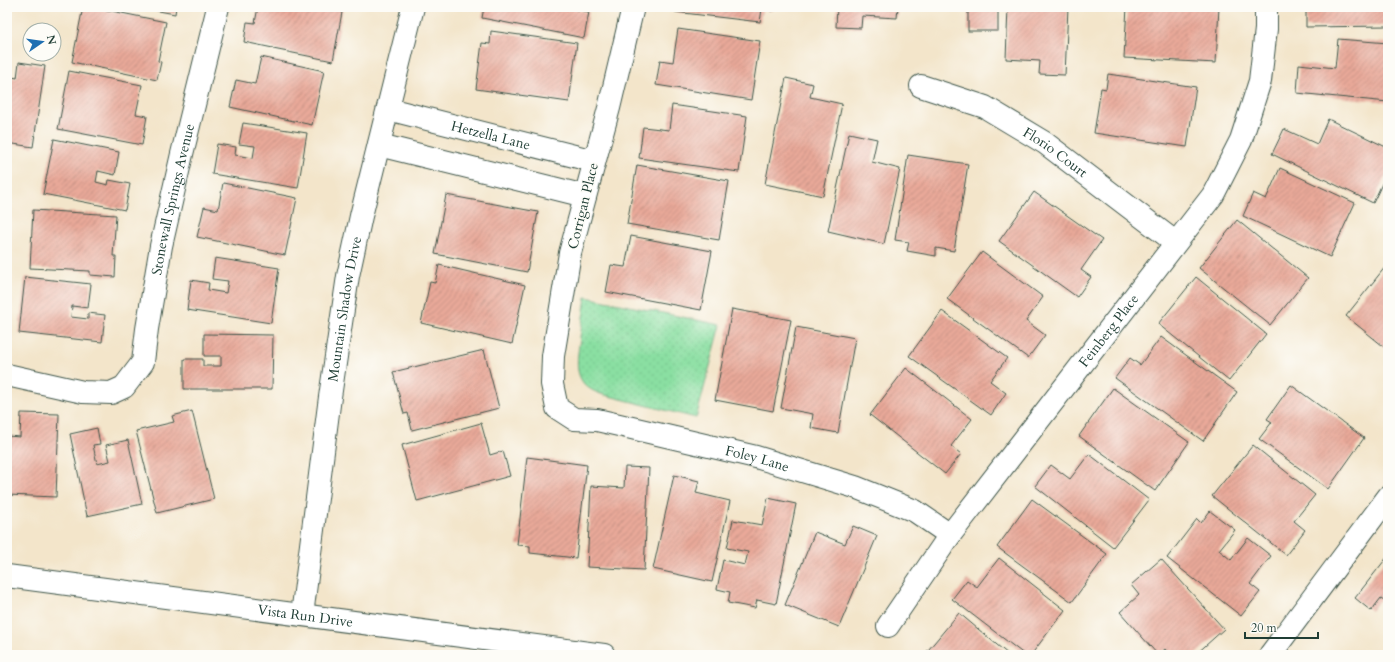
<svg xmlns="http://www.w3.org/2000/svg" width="1395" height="662" font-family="Cardo,serif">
  <defs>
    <pattern id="park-dots" width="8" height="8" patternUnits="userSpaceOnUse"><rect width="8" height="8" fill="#8adfa2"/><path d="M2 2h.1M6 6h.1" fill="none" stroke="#77c08c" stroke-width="1.8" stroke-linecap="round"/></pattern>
    <pattern id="building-hatch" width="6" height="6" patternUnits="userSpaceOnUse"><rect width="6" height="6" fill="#e9a999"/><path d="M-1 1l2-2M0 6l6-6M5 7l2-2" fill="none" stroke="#bc8b7e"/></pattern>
  </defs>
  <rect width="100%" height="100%" fill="#fdfcf7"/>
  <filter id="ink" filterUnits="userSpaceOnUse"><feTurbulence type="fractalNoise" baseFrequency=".025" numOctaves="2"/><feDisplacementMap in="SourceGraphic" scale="8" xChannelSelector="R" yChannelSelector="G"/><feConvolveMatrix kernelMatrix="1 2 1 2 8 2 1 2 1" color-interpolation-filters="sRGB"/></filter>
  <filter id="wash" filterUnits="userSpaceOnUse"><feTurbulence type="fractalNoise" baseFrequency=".012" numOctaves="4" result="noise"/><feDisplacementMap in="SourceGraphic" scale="16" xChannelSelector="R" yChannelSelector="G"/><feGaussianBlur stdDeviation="0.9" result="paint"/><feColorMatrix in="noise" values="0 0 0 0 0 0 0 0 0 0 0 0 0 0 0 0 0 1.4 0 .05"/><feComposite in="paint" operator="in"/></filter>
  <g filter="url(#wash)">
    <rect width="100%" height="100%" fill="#f3e5ca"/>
    <path fill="url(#park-dots)" stroke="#548e6b" d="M586 297 721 325 696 418 601 394C571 384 577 362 580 337 582 324 584 311 586 297Z"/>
    <g id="blocks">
      <g fill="url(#building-hatch)">
        <path d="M83 7H92L166 22 158 61 161 62 157 80 72 62Z"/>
        <path d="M137 7H176L175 14Z"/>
        <path d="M258 7H343L333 61 273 49V48L244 42 247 22 255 23Z"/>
        <path d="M484 7H562L589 12 584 38 482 18Z"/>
        <path d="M675 7H772V11L762 9 760 22 675 12Z"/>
        <path d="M837 7H898L897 18 862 16 861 28 836 27Z"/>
        <rect x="968" y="7" width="30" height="24"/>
        <path d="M1008 7H1068L1065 75 1039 74 1040 61 1006 59Z"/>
        <path d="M1127 7H1219L1216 63 1124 58Z"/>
        <path d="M1306 7H1388V26L1306 27Z"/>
        <path d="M678 29 760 41 751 100 656 85 660 60 673 62Z"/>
        <path d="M491 31 577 43 569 102 476 89 482 43 490 44Z"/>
        <path d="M1338 39 1388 43V102L1297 93 1299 64 1335 68Z"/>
        <path d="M261 57 324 71 312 125 230 107 236 80 255 84Z"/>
        <path d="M19 62 45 66 33 147 7 143V76L17 78Z"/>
        <path d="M69 71 142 85 136 114 147 116 142 145 58 129Z"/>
        <path d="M1108 74 1196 87 1187 147 1094 133 1101 88 1106 89Z"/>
        <path d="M786 78 813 84 810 97 842 104 823 196 765 184Z"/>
        <path d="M672 105 747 116 739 172 639 158 643 127 669 130Z"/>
        <path d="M1328 119 1388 148V171L1373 203 1272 154 1284 129 1317 144Z"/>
        <path d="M243 123 307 133 298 188 212 174 217 144 236 147 235 155 253 158 255 146 239 144Z"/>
        <path d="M849 133 877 139 872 162 900 169 884 244 828 231Z"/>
        <path d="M54 139 119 152 115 175 98 171 96 182 108 185 109 180 130 184 125 210 43 194Z"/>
        <path d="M908 155 968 164 954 251 936 248V256L907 251 909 242 895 240Z"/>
        <path d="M637 165 729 181 719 240 627 224Z"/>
        <path d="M1280 168 1355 203 1330 257 1243 216 1253 193 1266 199Z"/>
        <path d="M223 183 297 198 285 255 197 237 204 207 218 210Z"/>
        <path d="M1034 192 1102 240 1081 270 1091 277 1077 297 999 241Z"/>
        <path d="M446 195 538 212 527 272 435 254Z"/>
        <path d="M33 210 116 215 113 256H116L115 277 90 275V271L30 268Z"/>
        <path d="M1237 220 1308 278 1270 325 1199 268Z"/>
        <path d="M631 236 712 251 701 310 606 292 611 265 625 267Z"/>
        <path d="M982 252 1043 297 1026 321 1045 335 1028 358 947 299Z"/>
        <path d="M215 258 279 268 271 323 187 310 191 280 209 283 208 290 226 293 228 281 212 279Z"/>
        <path d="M439 265 525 285 512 344 421 323 430 282 435 283Z"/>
        <path d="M1386 266 1388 267V350L1346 316Z"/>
        <path d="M25 277 91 284 88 308 72 306 71 317 88 319V313L105 315 102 342 19 333Z"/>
        <path d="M1196 277 1266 334 1229 381 1158 324Z"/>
        <path d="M732 309 791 320 773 411 715 400Z"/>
        <path d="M942 311 1007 358 990 381 1006 393 991 415 909 356Z"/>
        <path d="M796 327 855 338 838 433 811 428 813 414 781 408Z"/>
        <path d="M204 334 273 335 272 389H184V359H203V366H221V356H204Z"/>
        <path d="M1161 337 1237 392 1203 441 1115 378 1130 358 1140 365Z"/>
        <path d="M484 350 499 408 412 430 408 413 404 414 393 372Z"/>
        <path d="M906 368 972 419 951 446 961 454 945 474 870 415Z"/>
        <path d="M1291 385 1364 438 1328 489 1259 439 1272 422 1267 419Z"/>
        <path d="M1113 388 1189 442 1155 491 1079 436Z"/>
        <path d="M192 411 214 499 157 513 136 431 174 422 172 416Z"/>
        <path d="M21 413 59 414 56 497 7 495V436L20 437Z"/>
        <path d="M481 423 490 455 503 451 510 476 417 501 402 445Z"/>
        <path d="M97 428 100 444 93 445 97 464 110 461 106 445 128 440 142 504 87 516 70 434Z"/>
        <path d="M1253 445 1315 495 1294 521 1305 530 1286 555 1212 496Z"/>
        <path d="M1089 454 1149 500 1113 547 1035 486 1051 465 1070 479Z"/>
        <path d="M527 457 587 465 576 558 530 553V546L517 545Z"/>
        <path d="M625 467 649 468 644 570 587 567 591 486 624 488Z"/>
        <path d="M674 475 699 481 696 493 730 501 712 582 653 569Z"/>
        <path d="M768 498 796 504 776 604 757 600 755 608 728 603 730 592 717 589 723 560 745 565 748 552 727 548 733 520 762 525Z"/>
        <path d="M1032 499 1107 554 1072 602 997 547Z"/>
        <path d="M1210 511 1235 530 1219 550 1231 560 1248 538 1271 556 1250 584 1260 592 1241 616 1167 558 1197 519 1201 523Z"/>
        <path d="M853 526 877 536 839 627 785 605 815 532 845 544Z"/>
        <path d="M1388 556V603L1381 598 1371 611 1355 598Z"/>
        <path d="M999 558 1065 610 1031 655H1025L952 599 967 580 977 587Z"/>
        <path d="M1161 559 1224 629 1195 655H1170L1165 649 1158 655 1120 612 1139 595 1131 585Z"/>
        <path d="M959 613 1009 655H924Z"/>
      </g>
    </g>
  </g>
  <g filter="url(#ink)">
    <use href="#blocks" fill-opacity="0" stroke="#3f564a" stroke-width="1"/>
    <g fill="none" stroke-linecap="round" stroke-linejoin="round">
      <defs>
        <g id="street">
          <path id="s1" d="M633 7 609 108 570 253 553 356 552 384 557 408 574 419 597 420 619 425 756 457 855 487 915 511 950 535"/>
          <path id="s2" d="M921 86 985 107 1045 143 1175 242"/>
          <path id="s3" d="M388 109 594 161"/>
          <path d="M379 145 585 196"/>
          <path id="s4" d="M7 375 83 392 111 393 124 387 143 362 147 329 161 246 182 154 218 7"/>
          <path id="s5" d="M888 626 950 535 1213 195 1241 140 1260 81 1266 29V7"/>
          <path d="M1270 655 1388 497"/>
        </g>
        <g id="secondary">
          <path id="s6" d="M7 576 604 655"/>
          <path id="s7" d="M302 615 330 397 348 276 361 216 413 7"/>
        </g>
      </defs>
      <use href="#street" stroke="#3f564a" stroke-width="24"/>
      <use href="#secondary" stroke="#3f564a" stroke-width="24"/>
      <use href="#street" stroke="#fff" stroke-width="22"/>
      <use href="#secondary" stroke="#fff" stroke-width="22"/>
    </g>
  </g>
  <g text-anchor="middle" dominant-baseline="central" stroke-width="3" stroke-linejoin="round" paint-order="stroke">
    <g font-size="14" fill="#1f3d34" stroke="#fdfcf7">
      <text stroke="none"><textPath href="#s3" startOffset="106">Hetzella Lane</textPath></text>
      <text stroke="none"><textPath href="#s2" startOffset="151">Florio Court</textPath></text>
      <text stroke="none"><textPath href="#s4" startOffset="317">Stonewall Springs Avenue</textPath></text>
      <text transform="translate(583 206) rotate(-76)">Corrigan Place</text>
      <text stroke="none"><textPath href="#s7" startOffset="309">Mountain Shadow Drive</textPath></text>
      <text stroke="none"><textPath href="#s5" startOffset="369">Feinberg Place</textPath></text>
      <text stroke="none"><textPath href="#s1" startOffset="619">Foley Lane</textPath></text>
      <text stroke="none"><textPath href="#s6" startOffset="301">Vista Run Drive</textPath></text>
    </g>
  </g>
  <rect width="1395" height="662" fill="none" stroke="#fdfcf7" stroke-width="24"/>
  <g transform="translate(42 42) rotate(77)"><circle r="19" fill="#fdfcf7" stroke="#a4b0a9"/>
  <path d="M0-3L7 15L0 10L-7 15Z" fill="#1f6fb2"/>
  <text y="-6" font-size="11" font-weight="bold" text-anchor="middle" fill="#1f3d34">N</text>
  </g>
  <path d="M1245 632v6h73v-6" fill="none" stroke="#1f3d34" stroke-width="2"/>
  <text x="1251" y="632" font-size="12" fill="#1f3d34" stroke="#fdfcf7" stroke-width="3" paint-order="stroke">20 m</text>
</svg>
